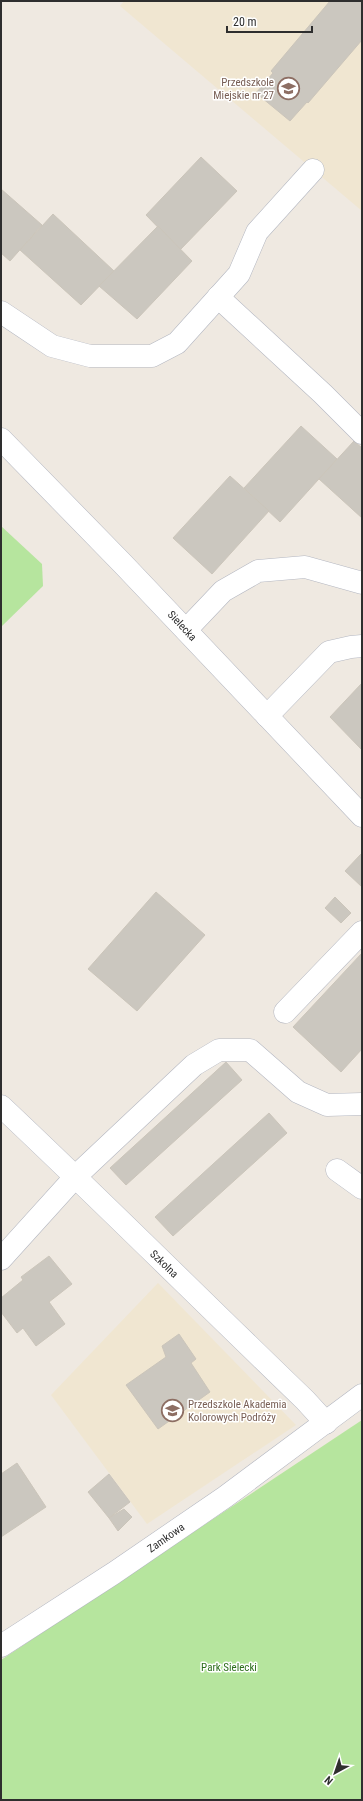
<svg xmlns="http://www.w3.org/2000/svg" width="363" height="1801" font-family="'Roboto Condensed',sans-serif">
  <rect width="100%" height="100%" fill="#efe9e1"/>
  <g fill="#f0e6d1">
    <path d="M124 1H362V211L120 6Z"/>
    <path d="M158 1283 296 1425 147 1524 51 1395Z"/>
  </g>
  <g fill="#b6e59e">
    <path d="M1 526 42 564 43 586 2 626Z"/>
    <path d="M362 1420V1800H1V1660Z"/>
  </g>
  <g fill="#cbc7bf" stroke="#cbc5ba">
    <path d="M330 1H362V40L308 103 307 102 290 121 256 93 273 73 271 71Z"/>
    <path d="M201 157 237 191 180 250 146 215Z"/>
    <path d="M1 189 42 225 10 261 1 253Z"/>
    <path d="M53 214 114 271 81 305 20 250Z"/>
    <path d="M158 226 192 261 137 319 99 286Z"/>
    <path d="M301 426 337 459 280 522 244 488Z"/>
    <path d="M354 441 362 448V518L319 479Z"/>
    <path d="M230 476 269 511 212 574 173 538Z"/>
    <path d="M362 683V750L330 717Z"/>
    <path d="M361 854H362V887L345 871Z"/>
    <path d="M156 892 205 935 137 1011 88 969Z"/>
    <path d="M335 897 351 913 341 923 325 908Z"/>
    <path d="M362 953V1049L341 1072 293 1027Z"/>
    <path d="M226 1062 242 1080 126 1185 110 1168Z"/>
    <path d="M269 1113 287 1133 173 1236 155 1217Z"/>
    <path d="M49 1256 72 1284 49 1302 65 1324 36 1346 23 1328 17 1333 1 1312V1298L23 1280 21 1277Z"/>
    <path d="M179 1334 196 1359 191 1363 210 1392 158 1429 126 1385 166 1357 162 1346Z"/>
    <path d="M17 1463 46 1507 1 1537V1474Z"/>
    <path d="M109 1474 130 1502 109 1518 88 1492Z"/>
    <path d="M124 1509 132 1517 118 1531 109 1518Z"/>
  </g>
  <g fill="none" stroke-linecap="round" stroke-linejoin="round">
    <defs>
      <g id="minor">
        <path d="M218 297 323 394 362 433"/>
        <path d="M1 312 52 346 90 356H152L177 343 239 274 257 232 313 170"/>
        <path d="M1 439 123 564 362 816"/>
        <path d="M186 630 223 591 258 571 305 567 362 583"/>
        <path d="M267 716 329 652 351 647 362 646"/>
        <path d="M285 1012 362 932"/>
        <path d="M1 1106C103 1202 203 1302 305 1400L326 1423"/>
        <path d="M337 1170 362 1188"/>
        <path d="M1 1259 76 1176 194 1065 219 1050H250L298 1092 327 1105 362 1104"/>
        <path d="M1 1646 114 1573 225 1497 362 1395"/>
      </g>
    </defs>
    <use href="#minor" stroke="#b4b7c1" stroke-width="23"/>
    <use href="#minor" stroke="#fff" stroke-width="22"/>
  </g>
  <defs>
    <symbol id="school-ring" viewBox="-11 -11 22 22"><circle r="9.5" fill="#fff" stroke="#8d6e63" stroke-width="1.5"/><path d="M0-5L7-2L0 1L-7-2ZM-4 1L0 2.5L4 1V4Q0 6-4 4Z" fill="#8d6e63"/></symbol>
  </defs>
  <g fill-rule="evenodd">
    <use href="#school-ring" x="276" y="76" width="25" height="25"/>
    <use href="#school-ring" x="160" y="1398" width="25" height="25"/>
  </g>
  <g text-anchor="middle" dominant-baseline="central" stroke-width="3" stroke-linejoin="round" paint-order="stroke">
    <g font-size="11" fill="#785e54" stroke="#fff" text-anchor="end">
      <text x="274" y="82">Przedszkole<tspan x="274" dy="13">Miejskie nr 27</tspan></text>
      <text x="188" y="1404" text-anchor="start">Przedszkole Akademia<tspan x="188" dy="13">Kolorowych Podróży</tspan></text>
    </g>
    <g font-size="11" fill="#2e2e2e" stroke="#fff">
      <text transform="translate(182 626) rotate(47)">Sielecka</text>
      <text transform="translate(164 1264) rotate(44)">Szkolna</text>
      <text transform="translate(166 1538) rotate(-35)">Zamkowa</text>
    </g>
    <g font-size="11" fill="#2c6e1b" stroke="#fff">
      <text x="229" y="1667">Park Sielecki</text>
    </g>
  </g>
  <rect width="363" height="1801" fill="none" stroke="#2e2e2e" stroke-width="4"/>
  <g transform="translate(335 1773) rotate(220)" stroke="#ffffff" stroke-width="3" paint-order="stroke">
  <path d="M0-3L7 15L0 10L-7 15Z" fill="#2e2e2e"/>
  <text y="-6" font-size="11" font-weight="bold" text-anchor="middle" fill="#2e2e2e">N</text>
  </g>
  <path d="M227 26v6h85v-6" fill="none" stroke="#2e2e2e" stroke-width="2"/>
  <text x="233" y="26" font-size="12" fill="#2e2e2e" stroke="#ffffff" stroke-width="3" paint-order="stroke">20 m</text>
</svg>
